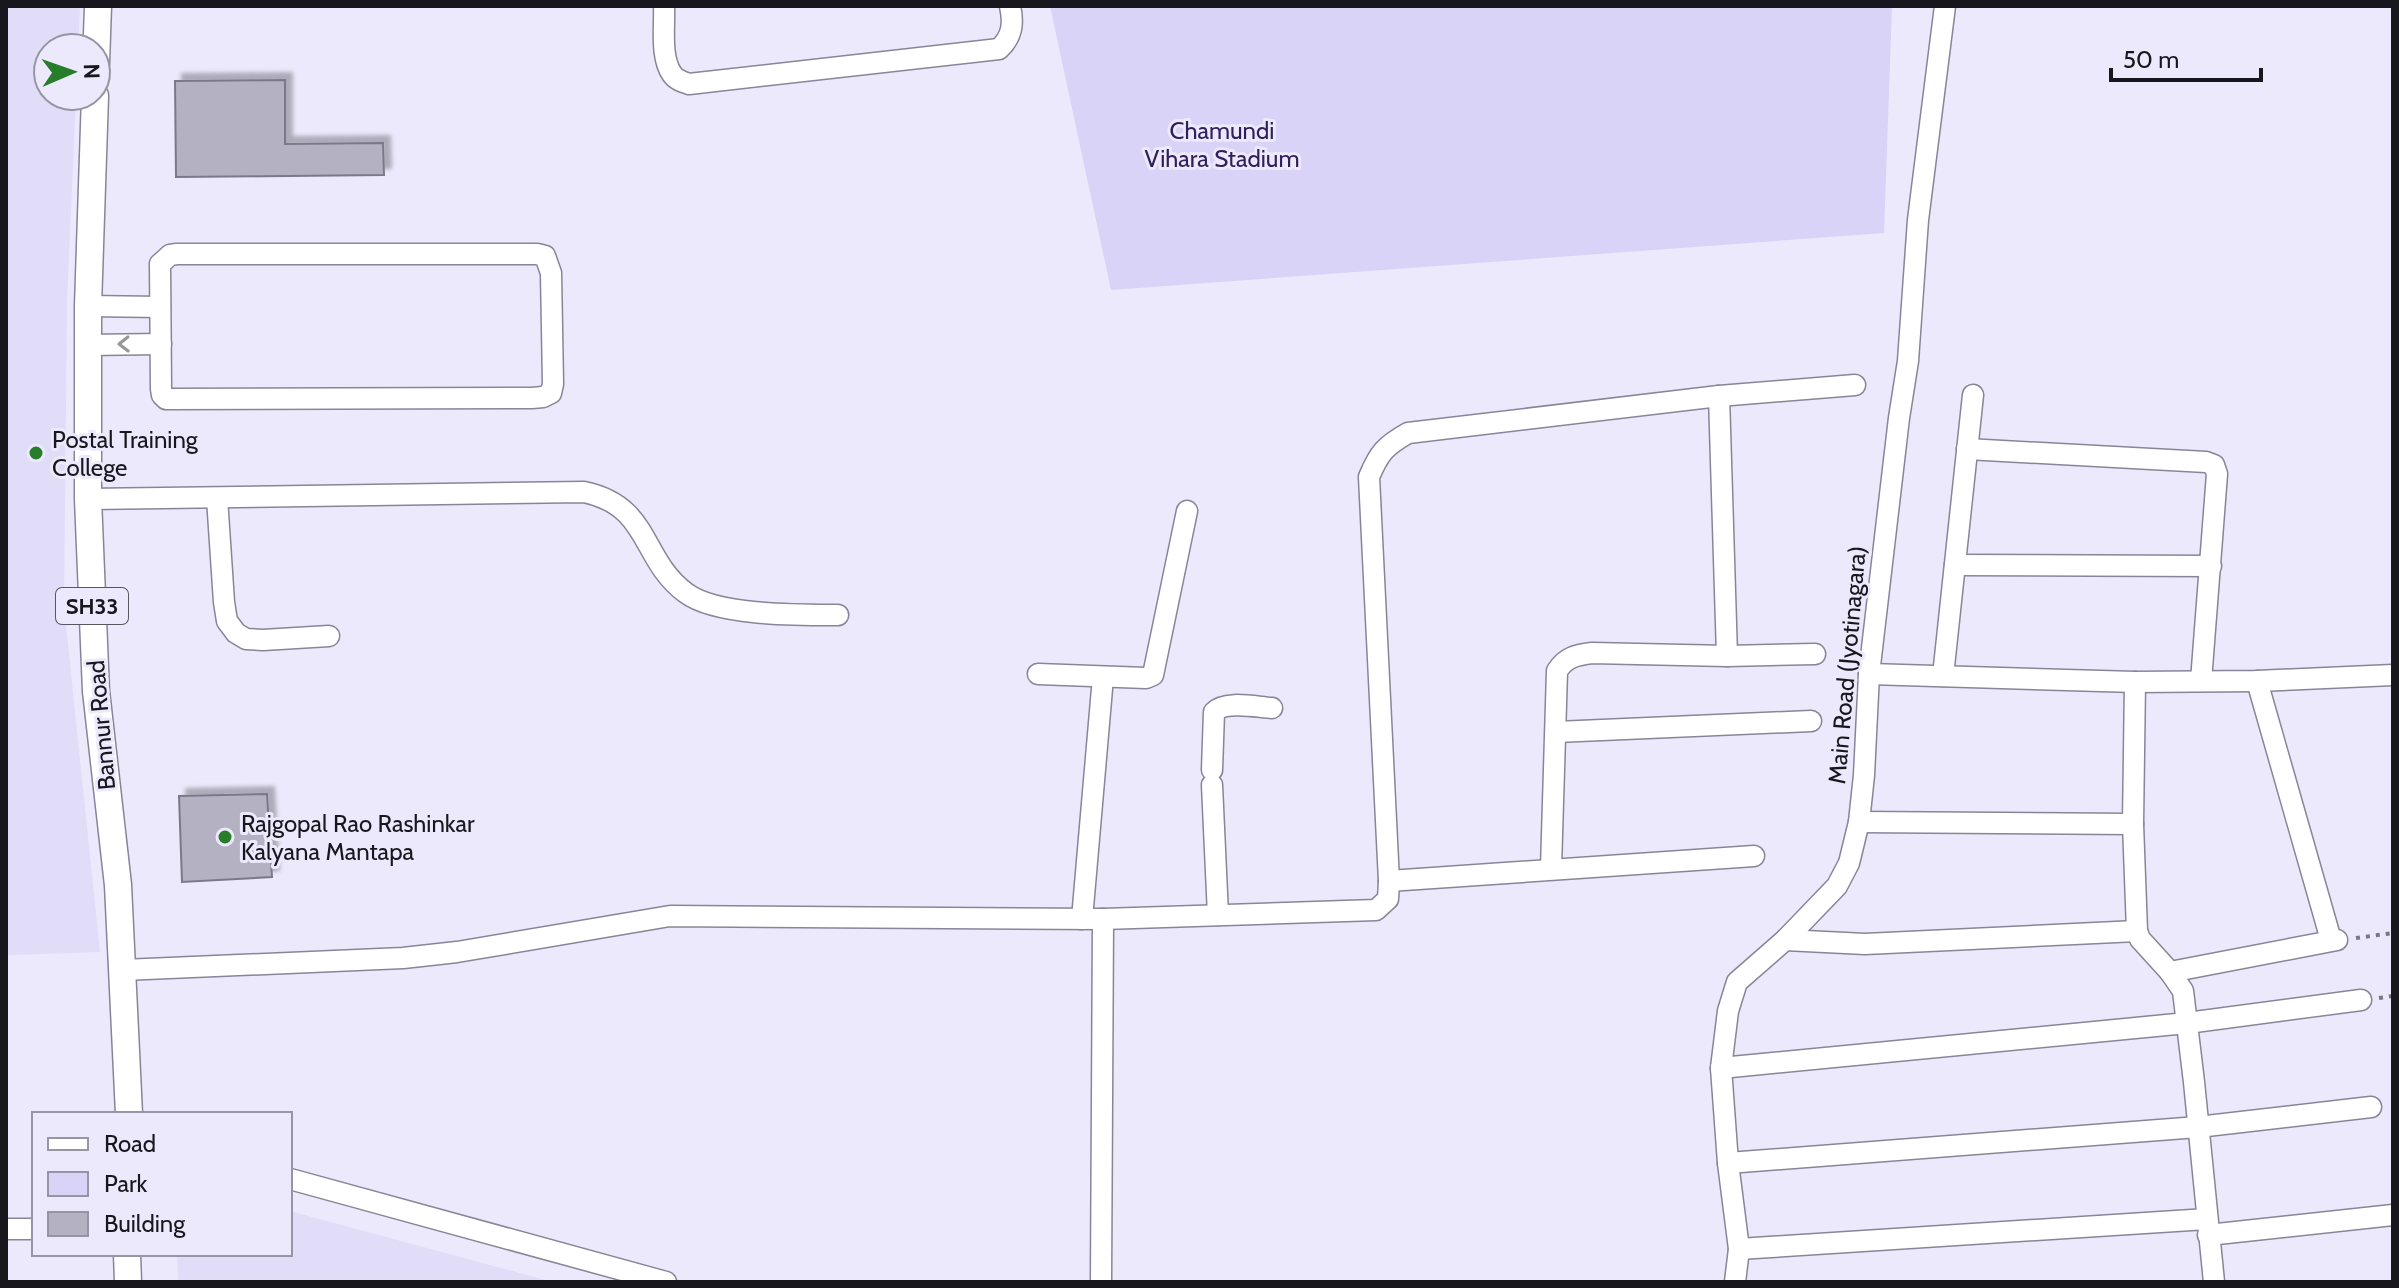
<svg xmlns="http://www.w3.org/2000/svg" width="2399" height="1288" font-family="Cabin,sans-serif">
  <defs>
    <filter id="shadow"><feDropShadow dx="7" dy="-7" stdDeviation="2" flood-color="#0004"/></filter>
  </defs>
  <rect width="100%" height="100%" fill="#ece9fc"/>
  <g fill="#e1dcf7">
    <path d="M6 6H80L78 48H48V96H76L67 301 64 606 100 952 6 955Z"/>
    <path d="M290 1211 553 1282H178L177 1254H290Z"/>
  </g>
  <path fill="#d9d3f8" d="M1050 6H1892L1884 233 1111 290Z"/>
  <g fill="#b4b1c3" stroke="#7b7889" stroke-width="2" filter="url(#shadow)">
    <path d="M285 80V144L383 143 384 175 176 177 175 81Z"/>
    <path d="M267 794 272 877 182 882 179 796Z"/>
  </g>
  <g fill="none" stroke-linecap="round" stroke-linejoin="round">
    <defs>
      <g id="minor">
        <path d="M664 6C665 26 660 57 672 74 676 80 683 82 689 84L999 49C1012 37 1014 24 1010 6"/>
        <path d="M177 254H537L545 256 551 273 553 384 551 393 543 397 532 398 166 399 162 395 161 389 160 264 170 255Z"/>
        <path d="M88 306 160 307"/>
        <path d="M88 345 161 344"/>
        <path d="M1719 396 1727 656"/>
        <path d="M1967 449 2206 462 2214 465 2217 474 2201 681"/>
        <path d="M217 498 224 602 227 621 236 633 246 639 263 640 329 636"/>
        <path d="M88 499 584 492C651 506 640 559 686 593 717 616 799 615 838 615"/>
        <path d="M1955 565 2211 566"/>
        <path d="M1038 674 1146 678 1153 675 1187 511"/>
        <path d="M1869 674 2135 682 2257 681 2393 675"/>
        <path d="M1943 676 1973 395"/>
        <path d="M2257 681 2331 940"/>
        <path d="M2135 682 2133 824 2137 931 2140 939 2170 972 2183 991 2194 1082 2214 1282"/>
        <path d="M1556 732 1811 721"/>
        <path d="M1212 770 1214 712C1225 700 1256 707 1272 708"/>
        <path d="M1212 785 1218 915"/>
        <path d="M1859 822 2133 824"/>
        <path d="M1551 868 1557 671C1566 657 1576 655 1592 653L1727 656 1815 654"/>
        <path d="M1389 881 1754 856"/>
        <path d="M1082 919 1103 677"/>
        <path d="M1785 940 1865 944 2137 931"/>
        <path d="M123 970 403 958 457 952 670 916 1103 919 1376 910 1388 899 1389 881 1369 477C1379 453 1385 446 1408 433L1719 396 1855 385"/>
        <path d="M2170 972 2337 940"/>
        <path d="M1721 1068 2187 1023 2361 1000"/>
        <path d="M1728 1163 2198 1127 2371 1107"/>
        <path d="M290 1179 666 1282"/>
        <path d="M6 1229H34"/>
        <path d="M2208 1235 2393 1215"/>
        <path d="M1739 1249 2207 1219"/>
        <path d="M1101 1282 1103 919"/>
        <path d="M1735 1282 1739 1249 1728 1163 1721 1068 1728 1011 1737 982 1785 940 1837 886 1849 863 1859 822 1864 775 1869 674 1899 418 1908 361 1918 220 1945 6"/>
      </g>
      <g id="major">
        <path d="M96 63 98 6"/>
        <path d="M95 96 88 306V499L96 691 118 885 129 1114"/>
        <path d="M127 1254 128 1282"/>
      </g>
    </defs>
    <use href="#minor" stroke="#888597" stroke-width="23"/>
    <use href="#major" stroke="#888597" stroke-width="29"/>
    <g stroke="#797783" stroke-width="4" stroke-dasharray="4 6" stroke-linecap="butt">
      <path d="M2356 938 2393 933"/>
      <path d="M2379 998 2393 996"/>
    </g>
    <use href="#minor" stroke="#fff" stroke-width="20"/>
    <use href="#major" stroke="#fff" stroke-width="26"/>
  </g>
  <defs><path id="oneway-chevron" d="M-2-3.5L2.5 0L-2 3.5" fill="none" stroke-width="1.6" stroke-linecap="round" stroke-linejoin="round" transform="scale(2)"/></defs>
  <use stroke="#979799" href="#oneway-chevron" transform="translate(124 344) rotate(179)"/>
  <g fill="#287d2b" stroke="#ece9fc" stroke-width="3">
    <circle cx="36" cy="453" r="8"/>
    <circle cx="225" cy="837" r="8"/>
  </g>
  <g text-anchor="middle" dominant-baseline="central" stroke-width="6" stroke-linejoin="round" paint-order="stroke">
    <rect fill="#ece9fc" stroke="#585660" stroke-width="2" x="56" y="588" width="72" height="36" rx="6"/>
    <g font-size="22" font-weight="bold" fill="#18171d">
      <text x="92" y="606">SH33</text>
    </g>
    <g font-size="24" fill="#32205c" stroke="#ece9fc">
      <text x="1222" y="130">Chamundi<tspan x="1222" dy="28">Vihara Stadium</tspan></text>
    </g>
    <g font-size="24" fill="#18171d" stroke="#ece9fc" text-anchor="start">
      <text x="52" y="439">Postal Training<tspan x="52" dy="28">College</tspan></text>
      <text x="241" y="823">Rajgopal Rao Rashinkar<tspan x="241" dy="28">Kalyana Mantapa</tspan></text>
    </g>
    <g font-size="24" fill="#18171d" stroke="#ece9fc">
      <text transform="translate(1847 665) rotate(-85)">Main Road (Jyotinagara)</text>
      <text transform="translate(101 725) rotate(-95)">Bannur Road</text>
    </g>
  </g>
  <rect width="2399" height="1288" fill="none" stroke="#18171d" stroke-width="16"/>
  <rect x="32" y="1112" width="260" height="144" fill="#ece9fc" stroke="#9795a3" stroke-width="2"/>
  <rect x="48" y="1138" width="40" height="12" fill="#ffffff" stroke="#9795a3" stroke-width="2"/>
  <text x="104" y="1152" font-size="24" fill="#18171d">Road</text>
  <rect x="48" y="1172" width="40" height="24" fill="#d9d3f8" stroke="#9795a3" stroke-width="2"/>
  <text x="104" y="1192" font-size="24" fill="#18171d">Park</text>
  <rect x="48" y="1212" width="40" height="24" fill="#b4b1c3" stroke="#9795a3" stroke-width="2"/>
  <text x="104" y="1232" font-size="24" fill="#18171d">Building</text>
  <g transform="translate(72 72) rotate(88)"><circle r="38" fill="#ece9fc" stroke="#9795a3" stroke-width="2"/>
  <path d="M0-6L14 30L0 20L-14 30Z" fill="#287d2b"/>
  <text y="-12" font-size="22" font-weight="bold" text-anchor="middle" fill="#18171d">N</text>
  </g>
  <path d="M2111 68v12h150v-12" fill="none" stroke="#18171d" stroke-width="4"/>
  <text x="2123" y="68" font-size="24" fill="#18171d" stroke="#ece9fc" stroke-width="6" paint-order="stroke">50 m</text>
</svg>
